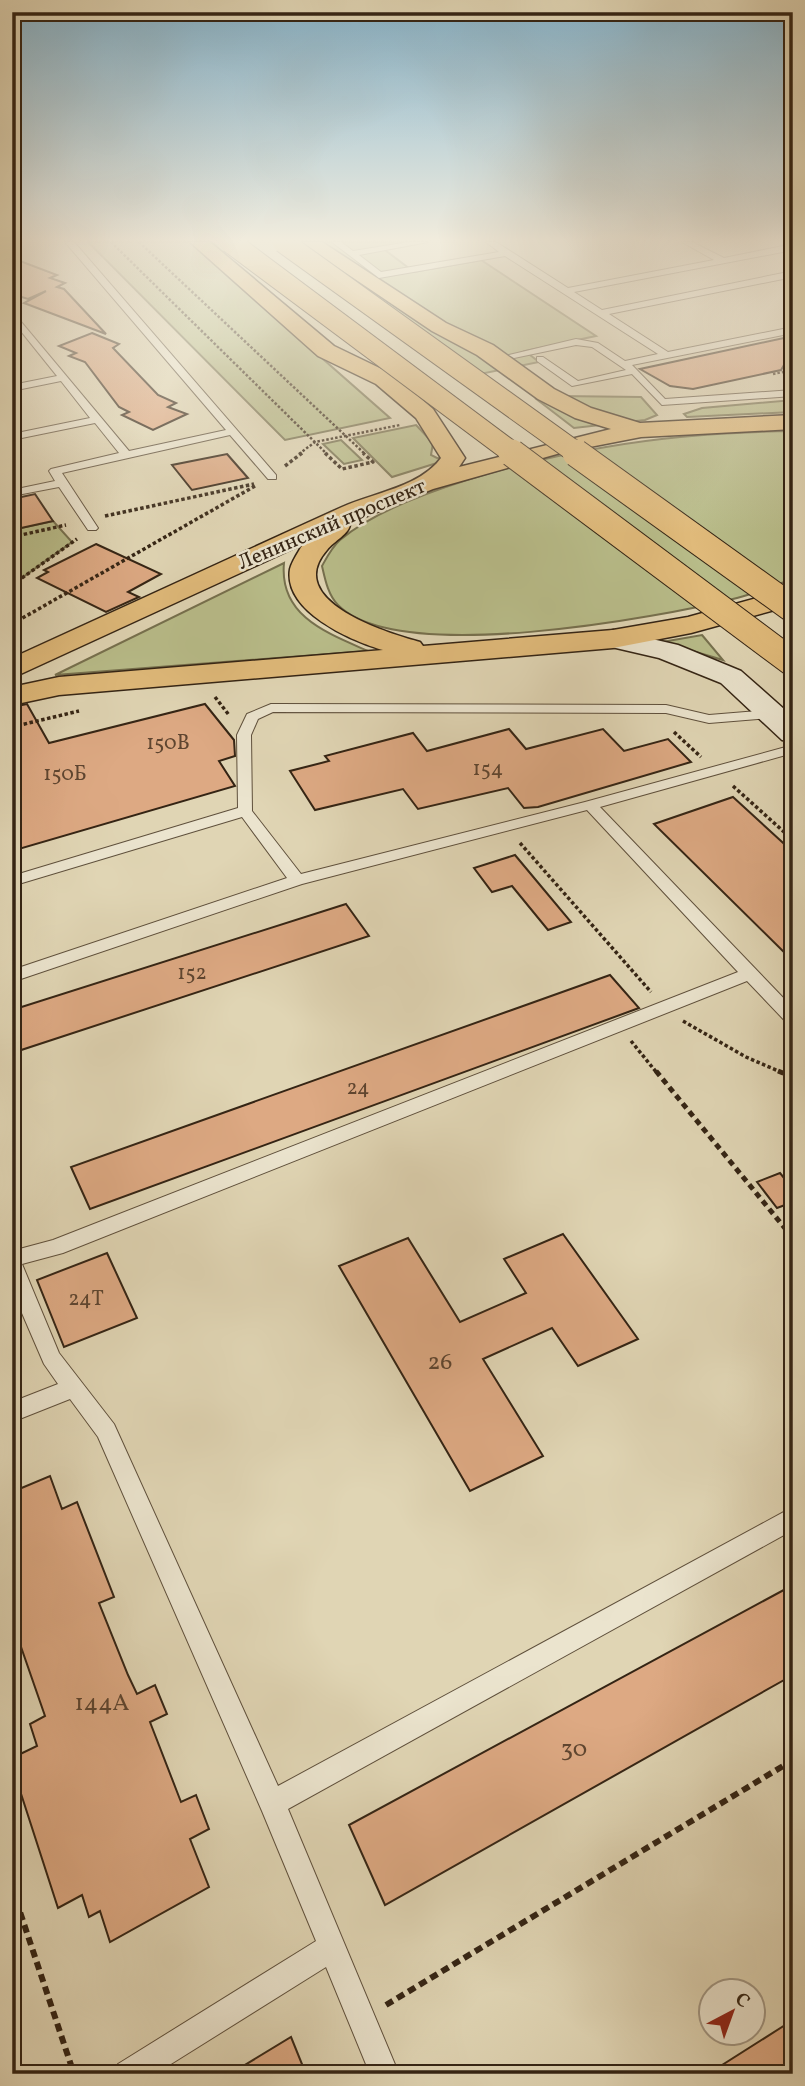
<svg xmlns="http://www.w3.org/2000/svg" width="805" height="2086" font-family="Vollkorn,serif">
  <rect width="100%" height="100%" fill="#e0d5b4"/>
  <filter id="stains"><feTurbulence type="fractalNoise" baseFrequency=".00286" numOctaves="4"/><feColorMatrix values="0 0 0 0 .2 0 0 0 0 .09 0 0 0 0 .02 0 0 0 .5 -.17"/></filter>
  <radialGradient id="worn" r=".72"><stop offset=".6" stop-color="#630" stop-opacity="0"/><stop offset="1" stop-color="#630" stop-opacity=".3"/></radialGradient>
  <g fill="#b8bc89" stroke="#76704e" stroke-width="2">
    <path d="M88 242H190L390 418 285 440Z"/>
    <path d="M293 242H409L381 247 414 272 481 260 596 336 525 351 539 362 480 374Z"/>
    <path d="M560 396 641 397 657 415 645 420 574 428 535 398 540 402Z"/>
    <path d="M793 400V412L687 417 684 414 702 408Z"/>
    <path d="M416 425 433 443 431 455 437 458H453L392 477 353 438Z"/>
    <path d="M793 431V579C775 585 756 593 737 598 658 618 398 666 338 605 328 595 325 579 322 566 327 557 332 547 340 540 397 492 533 459 606 447 668 436 730 432 793 431Z"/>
    <path d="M341 440 362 460 344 464 323 444Z"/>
    <path d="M53 521 72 542 12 585V530Z"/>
    <path d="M284 563C279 616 327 633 368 651L55 675Z"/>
    <path d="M702 635 723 660 662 642Z"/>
  </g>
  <g fill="#dda983" stroke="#342414" stroke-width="2">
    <path d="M12 258 57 275 50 278 65 283 57 287 64 289 106 334 24 303 46 291 28 299 12 294Z"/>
    <path d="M92 333 119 344 113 348 158 395 176 403 168 407 187 414 153 430 122 415 129 412 119 407 85 362 69 356 76 353 59 346Z"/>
    <path d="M793 336V350L781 370 693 389 670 386 640 369Z"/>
    <path d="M227 454 248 478 192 490 172 465Z"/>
    <path d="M35 494 53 521 12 530V499Z"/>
    <path d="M96 544 161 574 128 592 139 597 106 612 37 578 48 572 44 570Z"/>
    <path d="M27 704 49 743 205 704 234 740 235 756 219 761 235 786 12 851V707Z"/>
    <path d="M509 729 526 749 603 729 624 751 668 739 691 762 538 807 524 808 508 788 418 809 403 789 315 810 290 771 329 761 325 756 413 733 427 751Z"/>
    <path d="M733 797 793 852V961L654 824Z"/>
    <path d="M515 855 535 879 571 922 548 930 512 886 492 892 474 868Z"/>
    <path d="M346 904 369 936 12 1053V1010Z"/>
    <path d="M610 975 639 1008 90 1209 71 1167Z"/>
    <path d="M780 1173 793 1189V1202L777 1208 757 1182Z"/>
    <path d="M563 1234 638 1339 578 1366 552 1328 483 1359 543 1456 470 1491 339 1266 408 1238 460 1322 526 1293 504 1259Z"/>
    <path d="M107 1253 137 1318 64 1347 37 1280Z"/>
    <path d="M50 1476 62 1509 77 1502 114 1597 99 1603 128 1675 137 1694 155 1685 167 1714 150 1722 181 1802 196 1795 209 1829 190 1839 209 1887 110 1942 100 1911 89 1917 82 1895 58 1908 12 1766V1758L37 1746 30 1724 45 1716 12 1621V1492Z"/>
    <path d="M793 1585V1675L385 1905 349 1825Z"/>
    <path d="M793 2020V2074H708Z"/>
    <path d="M291 2037 306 2074H230Z"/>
  </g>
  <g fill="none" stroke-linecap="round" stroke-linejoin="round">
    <defs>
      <g id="lane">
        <path d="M65 242H74L276 475V479H268L230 435 62 473 98 528 96 530H88L59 487 12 496V490L55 481 49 471 51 469 119 453 95 423 12 440V434L90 418 61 381 12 391V385L57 376 12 320V311L129 451 226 430Z"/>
        <path d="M332 242H341L353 251 409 242H428L359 255 381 272 499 252 486 242H496L568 288 714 260 682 242H692L724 258 793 244V250L574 292 602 310 793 271V277L609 314 668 352 793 327V333L632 365 665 399 793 390V396L662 405 632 374 572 386 537 361V357H543L578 381 626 370 592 347 576 345 514 358 509 355 576 339 598 343 625 361 658 354 505 256 379 278Z"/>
        <path d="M271 704 666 705 709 715 770 710 777 714 770 718 709 723 666 713 273 712 258 719 251 735 252 811 301 874 585 802 793 745V753L600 807 793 1008V1025L787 1023 747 981 63 1253 22 1264 59 1353 114 1424 278 1786 793 1507V1530L288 1809 399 2074H370L326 1967 155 2074H114L118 2064 316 1941 262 1811 98 1437 70 1399 12 1422V1402L58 1384 44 1364 12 1290V1251L53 1240 738 972 587 810 302 884 12 982V970L287 878 242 817 12 886V876L238 808 237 735 247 714Z"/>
      </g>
      <path id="secondary" d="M613 630 678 645 741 671 793 717V742L782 740 721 683 659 658 603 645 599 639 603 633Z"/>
      <path id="primary" d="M190 242H210L334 346 392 374 433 409 465 458 459 467 611 429 575 418 538 399 477 355 432 331 300 242H322L446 323 493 345 554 389 591 408 640 423 793 415V429L641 437 564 452 433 489 350 523C351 533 334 541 327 550 282 601 387 633 420 642L423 646 613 630 688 617 793 588V605L691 633 613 648 59 695 12 705V687L59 677 383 650C351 641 283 611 290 569 292 561 299 551 303 544L12 678V658C122 608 232 557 342 507 373 493 420 487 441 458L416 418 376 384 318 356Z"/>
    </defs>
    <use href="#lane" stroke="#5f503c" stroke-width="2"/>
    <use href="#secondary" stroke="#342414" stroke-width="3"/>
    <use href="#primary" stroke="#342414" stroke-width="3"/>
    <g stroke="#342414" stroke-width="2.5" stroke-dasharray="2.5 2" stroke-linecap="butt">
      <path d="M111 242 327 454"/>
      <path d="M139 242 365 454"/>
      <path d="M773 374 793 370"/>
      <path d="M299 454 315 442 400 425"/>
    </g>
    <g stroke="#342414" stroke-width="3.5" stroke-dasharray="3.5 2.5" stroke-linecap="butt">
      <path d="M325 453 342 469 373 462 363 453"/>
      <path d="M285 466 302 453"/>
      <path d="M105 516 254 484"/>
      <path d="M12 537 66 525"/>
      <path d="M12 585 77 539"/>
      <path d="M12 624 255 486"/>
      <path d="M215 697 229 715"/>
      <path d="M12 727 79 711"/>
      <path d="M674 732 701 757"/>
      <path d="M733 786 793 840"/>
      <path d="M520 843 651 992"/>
      <path d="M683 1021 746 1057 783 1073"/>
      <path d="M631 1041 657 1073"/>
    </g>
    <g stroke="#342414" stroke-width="5" stroke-dasharray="6 4.5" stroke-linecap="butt">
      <path d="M656 1071 793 1238"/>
      <path d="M778 1071 793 1077"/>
    </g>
    <g stroke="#342414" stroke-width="6" stroke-dasharray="8 5" stroke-linecap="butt">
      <path d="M12 1888 74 2074"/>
      <path d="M386 2005 793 1760"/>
    </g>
    <use href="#lane" fill="#ebe4ce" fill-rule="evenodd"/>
    <use href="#secondary" fill="#ebe4ce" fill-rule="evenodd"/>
    <use href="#primary" fill="#e0ba7a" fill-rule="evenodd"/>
    <defs>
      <g id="primary-bridge-far1">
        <path d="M230 242 514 454"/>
        <path d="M283 242 578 454"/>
      </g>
      <g id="primary-bridge">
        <path d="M512 453 793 663"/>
        <path d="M576 453 793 609"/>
      </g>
    </defs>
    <use href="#primary-bridge-far1" stroke="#342414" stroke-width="23" stroke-linecap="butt"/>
    <use href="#primary-bridge" stroke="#342414" stroke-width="29" stroke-linecap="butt"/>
    <use href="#primary-bridge-far1" stroke="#e0ba7a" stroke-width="21"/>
    <use href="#primary-bridge" stroke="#e0ba7a" stroke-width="27"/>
  </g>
  <linearGradient id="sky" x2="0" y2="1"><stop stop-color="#86b6d0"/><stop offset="0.45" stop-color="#f1ecdd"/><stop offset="1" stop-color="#f1ecdd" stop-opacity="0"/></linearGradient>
  <rect width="805" height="534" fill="url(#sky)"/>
  <g text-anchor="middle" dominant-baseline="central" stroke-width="5" stroke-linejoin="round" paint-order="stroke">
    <g font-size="21" fill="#342414" stroke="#ebe4ce">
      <text transform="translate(332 525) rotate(-23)">Ленинский проспект</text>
    </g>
    <g font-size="21" fill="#5e4530">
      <text x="168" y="743">150В</text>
      <text x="488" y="769">154</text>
      <text x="65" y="774">150Б</text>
      <text x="192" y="973">152</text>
      <text x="358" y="1088">24</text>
      <text x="86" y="1299">24Т</text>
    </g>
    <g font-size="24" fill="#5e4530">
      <text x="440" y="1363">26</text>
      <text x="102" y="1704">144А</text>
      <text x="574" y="1750">30</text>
    </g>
  </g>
  <rect width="805" height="2086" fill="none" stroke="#e0d5b4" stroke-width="42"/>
  <rect x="14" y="14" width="777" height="2058" fill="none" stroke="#342414" stroke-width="3.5"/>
  <rect x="21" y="21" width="763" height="2044" fill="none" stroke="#342414" stroke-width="2"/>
  <g transform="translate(732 2012) rotate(41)"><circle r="33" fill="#ebe4ce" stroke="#a29784" stroke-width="2"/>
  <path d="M0-5L12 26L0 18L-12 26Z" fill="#8f2418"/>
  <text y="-10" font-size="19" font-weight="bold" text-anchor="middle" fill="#342414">С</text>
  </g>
  <rect width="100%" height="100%" filter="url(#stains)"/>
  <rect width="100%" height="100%" fill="url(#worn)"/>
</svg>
